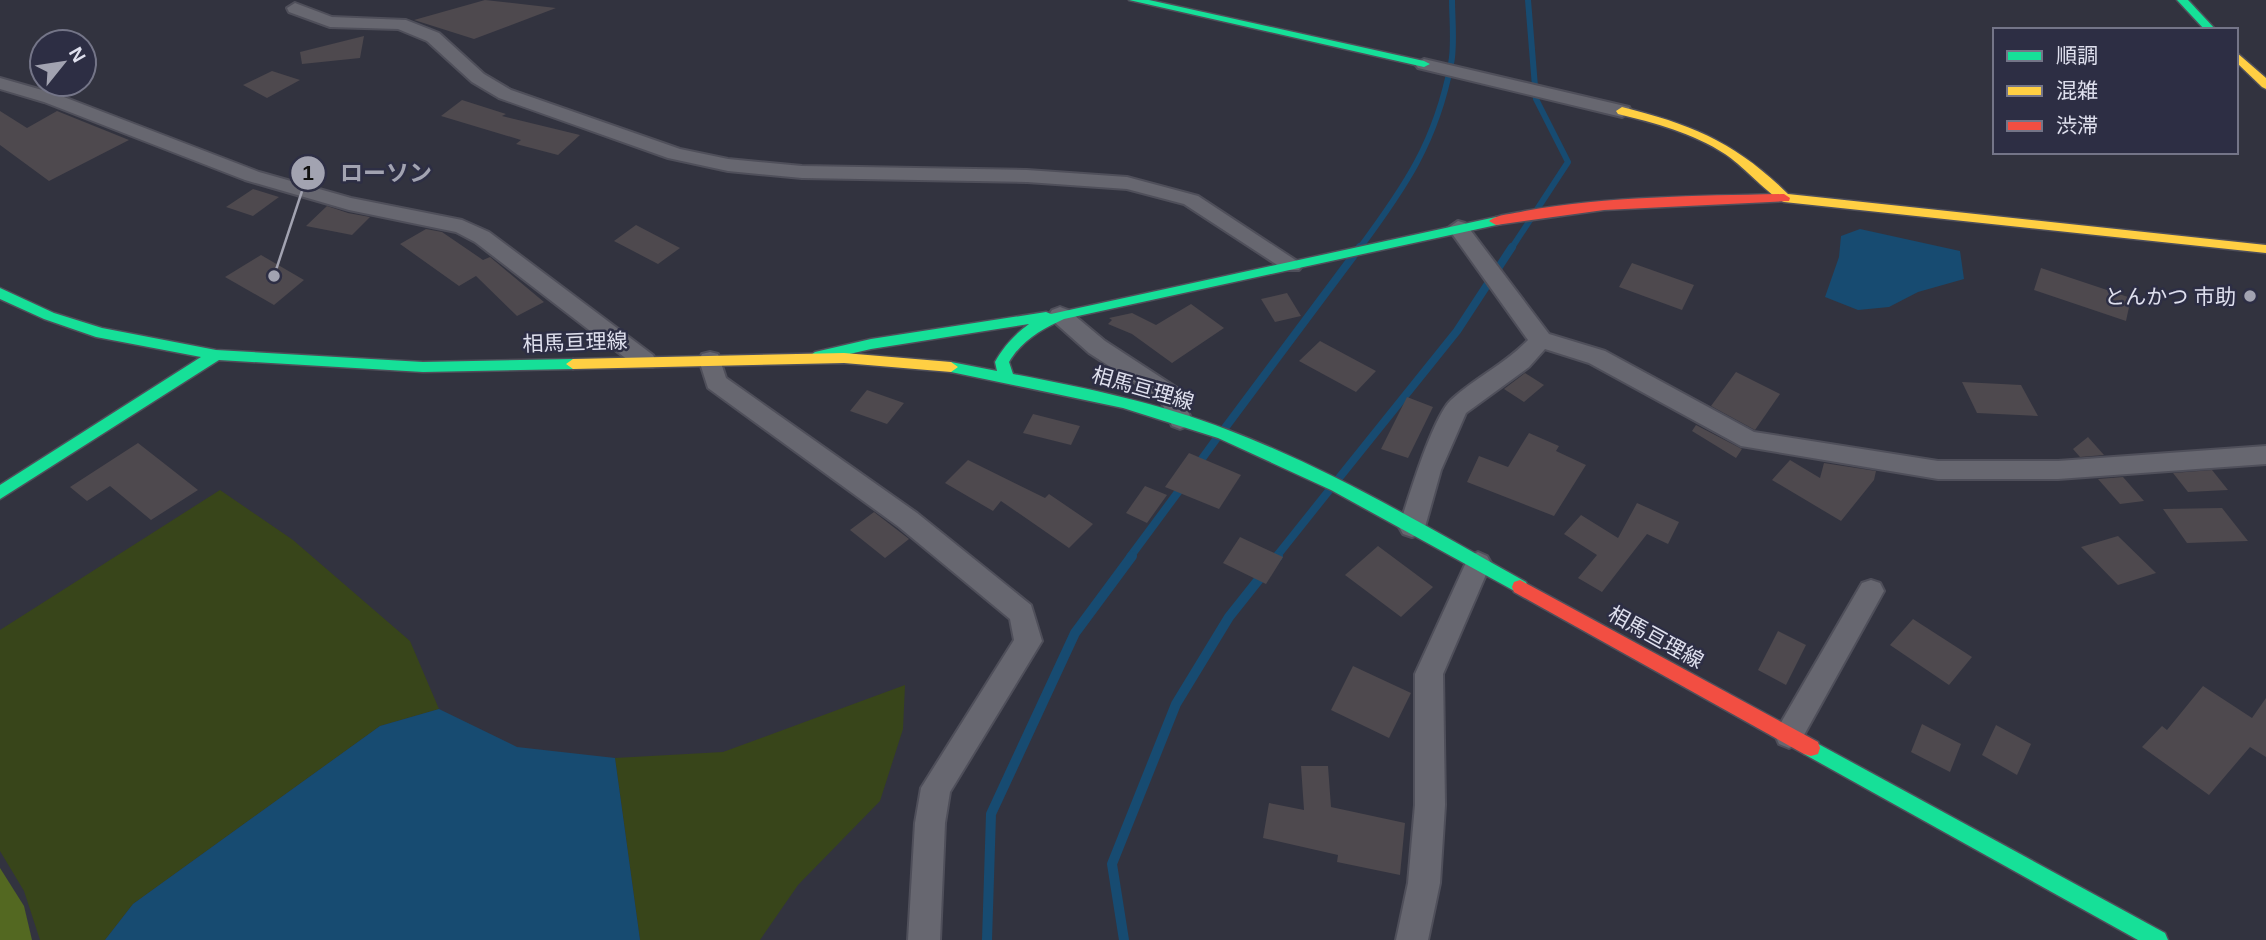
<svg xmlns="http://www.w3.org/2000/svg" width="2266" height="940" font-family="Arial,'Noto Sans JP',sans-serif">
  <rect width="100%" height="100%" fill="#32333f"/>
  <g fill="#38451a">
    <path d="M220 490 293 540 410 641 439 709 380 726 133 904 105 940H40L24 891 0 851V630Z"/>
    <path d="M905 685 903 729 880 801 798 885 760 940H640L615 758 723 752Z"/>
  </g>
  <path fill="#536821" d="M0 868 24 906 32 940H0Z"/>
  <g fill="#174b71">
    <path d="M1860 229 1960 251 1964 279 1918 292 1889 307 1858 310 1825 297 1839 257 1841 236Z"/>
    <path d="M439 709 517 747 615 758 640 940H105L133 904 380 726Z"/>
  </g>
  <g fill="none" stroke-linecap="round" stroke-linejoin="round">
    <g stroke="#174b71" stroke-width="6">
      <path d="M1359 249C1405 187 1436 142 1451 64 1455 44 1452 20 1452 0"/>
      <path d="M1511 249 1568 162 1536 99 1528 0"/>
    </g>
    <g stroke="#174b71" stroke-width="8">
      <path d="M1225 428 1360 247"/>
      <path d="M1196 467 1217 438"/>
      <path d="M1339 478 1457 331 1512 247"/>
      <path d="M1130 557 1184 484"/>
      <path d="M1276 557 1331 488"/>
    </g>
    <g stroke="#174b71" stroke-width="10">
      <path d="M1272 563 1278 556"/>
      <path d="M987 940 991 814 1075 633 1132 556"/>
      <path d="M1124 940 1112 864 1176 704 1229 617 1264 573"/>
    </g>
  </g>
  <g fill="#4e494e">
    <path d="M485 0 556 8 474 39 414 20Z"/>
    <path d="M364 36 360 58 302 64 300 52Z"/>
    <path d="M272 71 300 80 267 98 243 85Z"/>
    <path d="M462 100 506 114 502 116 580 135 558 155 516 144 521 140 441 116Z"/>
    <path d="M0 111 27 128 57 111 129 140 49 181 0 145Z"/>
    <path d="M253 189 279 197 253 216 226 207Z"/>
    <path d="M327 206 348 213 370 217 352 235 306 226Z"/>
    <path d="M636 225 680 248 658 264 614 241Z"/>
    <path d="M426 229 442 232 483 260 490 257 544 302 517 316 476 276 459 286 400 244Z"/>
    <path d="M261 255 304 280 274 305 225 277Z"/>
    <path d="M1632 263 1694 285 1682 310 1619 287Z"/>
    <path d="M2041 268 2131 298 2126 321 2034 290Z"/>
    <path d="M1287 293 1301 316 1275 322 1261 299Z"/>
    <path d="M1191 304 1224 328 1172 363 1132 334 1108 324 1112 320 1109 318 1132 313 1156 325Z"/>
    <path d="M1320 341 1376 371 1356 392 1299 361Z"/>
    <path d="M1736 372 1780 394 1755 430 1711 406Z"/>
    <path d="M1525 373 1544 385 1524 402 1504 389Z"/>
    <path d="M1962 382 2021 385 2038 416 1977 413Z"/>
    <path d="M867 390 904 403 887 424 850 411Z"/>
    <path d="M1407 397 1433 407 1408 458 1381 449Z"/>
    <path d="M1033 414 1080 426 1071 445 1023 433Z"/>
    <path d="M1696 425 1740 448 1742 449 1736 458 1692 431Z"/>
    <path d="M1529 433 1559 446 1556 451 1586 465 1554 516 1467 482 1479 456 1508 467Z"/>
    <path d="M2088 437 2104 455 2080 457 2073 449Z"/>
    <path d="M138 443 198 490 151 520 110 486 87 501 70 487Z"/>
    <path d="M1189 453 1241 475 1219 509 1165 487Z"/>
    <path d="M968 460 1045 498 1049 494 1093 524 1069 548 1001 501 993 511 945 483Z"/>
    <path d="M1790 460 1820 478 1824 463 1876 471 1874 480 1841 521 1772 480Z"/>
    <path d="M2212 470 2228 490 2188 492 2173 473Z"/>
    <path d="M2123 477 2144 501 2120 504 2098 479Z"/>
    <path d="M1145 486 1167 495 1147 523 1126 513Z"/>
    <path d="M1637 503 1679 522 1668 544 1647 534 1602 592 1578 578 1597 555 1564 534 1581 515 1618 538Z"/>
    <path d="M2222 508 2248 541 2187 543 2163 509Z"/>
    <path d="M874 512 909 539 885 558 850 530Z"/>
    <path d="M2118 536 2156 573 2118 585 2081 547Z"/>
    <path d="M1240 537 1283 557 1266 584 1223 563Z"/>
    <path d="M1378 546 1433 587 1401 617 1345 575Z"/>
    <path d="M1913 619 1972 657 1949 685 1890 645Z"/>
    <path d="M1778 631 1806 645 1786 685 1758 670Z"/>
    <path d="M1353 666 1411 693 1389 738 1331 710Z"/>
    <path d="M2203 686 2252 718 2266 698V757L2250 747 2209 795 2142 747 2162 726 2167 730Z"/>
    <path d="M1922 724 1961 744 1950 772 1911 752Z"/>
    <path d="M1996 725 2031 744 2017 775 1982 755Z"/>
    <path d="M1301 766H1328L1331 807 1405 823 1400 875 1337 862 1338 855 1263 838 1269 803 1304 810Z"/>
  </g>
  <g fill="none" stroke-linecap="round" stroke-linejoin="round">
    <defs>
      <g id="street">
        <path d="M295 3 332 17 406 20 439 33 484 74 511 90 680 149 728 159 802 166 1027 170 1127 177 1198 196 1303 265 1299 270H1285L1184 204 1127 189 1027 182 802 178 728 171 668 158 499 98 472 82 427 41 398 29 330 27 289 12 287 8Z"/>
        <path d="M1424 59 1629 107 1631 111 1622 117 1418 68 1415 64Z"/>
        <path d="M0 78 56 94 259 172 351 198 462 220 489 232 653 355 656 361 653 367H637L475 242 456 232 349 210 245 180 44 102 0 89Z"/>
        <path d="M1458 221 1465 223 1549 334 1605 351 1754 432 1938 461H2058L2266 446V464L2058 479H1938L1741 446 1589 363 1545 349 1529 367 1466 413 1441 470 1425 527 1421 534 1412 537 1403 534 1399 527C1408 500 1432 418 1451 400 1475 378 1505 364 1528 340L1448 228Z"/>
        <path d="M1060 307 1068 310 1105 341 1177 388 1192 420 1188 426 1180 429 1172 426 1160 399 1089 353 1052 320 1049 315 1052 310Z"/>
        <path d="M710 352 718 354 726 378 917 513 1031 605 1042 641 950 792 945 823 940 940H908L915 823 921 788 1014 640 1010 619 899 527 708 388 699 360 702 354Z"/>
        <path d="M1478 552 1487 556 1491 563 1443 674 1445 805 1440 883 1428 940H1396L1408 883 1415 805V674L1469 556Z"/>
        <path d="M1871 580 1880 583 1884 591 1799 744 1789 748 1779 744 1775 735 1779 726 1862 583Z"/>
      </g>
      <g id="fast">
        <path d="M1129 0H1149L1424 61 1430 64 1424 67Z"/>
        <path d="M2177 0H2188L2216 30H2205Z"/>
        <path d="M1496 217 1503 221 1501 224 1064 319C1042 329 1022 340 1009 362L1013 374C1086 388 1159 403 1228 430 1333 470 1429 528 1526 582L1528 587 1526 592 1520 594 1331 490 1218 438 1123 408 951 372 944 367 951 362 997 371 995 362C1004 346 1014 335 1029 324L871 349 815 362 808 357 815 352 871 339 1046 312 1051 314Z"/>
        <path d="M0 288 54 313 102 328 216 350 423 362 573 359 580 364 573 369 423 372 219 360 0 499V485L201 357 96 337 44 319 0 299Z"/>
        <path d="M1811 740 2165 933 2168 940H2138L1804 754 1802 748 1804 742Z"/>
      </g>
      <g id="slow">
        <path d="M2236 52 2266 78V89L2262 87 2236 62Z"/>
        <path d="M1622 107C1693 125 1735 142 1788 194L2266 245V253L1784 202C1772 198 1741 164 1725 154 1693 133 1655 123 1618 114L1616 111Z"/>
        <path d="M844 353 951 362 958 367 951 372 844 363 573 369 566 364 573 359Z"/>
      </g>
      <g id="jam">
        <path d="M1784 194 1790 198 1789 201 1604 210 1496 225 1489 221C1497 214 1514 214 1525 211 1610 196 1698 196 1784 194Z"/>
        <path d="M1520 580 1818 742 1820 748 1818 754 1811 756 1804 754 1514 592 1512 587 1514 582Z"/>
      </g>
    </defs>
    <use href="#street" stroke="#4f4f5a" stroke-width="4"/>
    <use href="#fast" stroke="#4f4f5a" stroke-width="3"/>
    <use href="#slow" stroke="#4f4f5a" stroke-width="3"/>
    <use href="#jam" stroke="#4f4f5a" stroke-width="3"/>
    <use href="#street" fill="#676770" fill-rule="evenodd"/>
    <use href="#fast" fill="#16e098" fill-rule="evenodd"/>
    <use href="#slow" fill="#ffcf43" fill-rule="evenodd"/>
    <use href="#jam" fill="#f24e42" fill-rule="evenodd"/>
  </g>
  <circle fill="#a2a3b1" stroke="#2d2e44" stroke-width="2.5" cx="2250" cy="296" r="7"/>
  <g text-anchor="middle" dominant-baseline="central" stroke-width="5" stroke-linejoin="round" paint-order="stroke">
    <g font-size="21" fill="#dfe0ee" stroke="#2d2e44" text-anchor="end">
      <text x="2236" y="296">とんかつ 市助</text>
    </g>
    <g font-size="21" fill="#dfe0ee" stroke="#2d2e44">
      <text transform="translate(575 342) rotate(-2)">相馬亘理線</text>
      <text transform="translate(1143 388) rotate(16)">相馬亘理線</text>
      <text transform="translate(1656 637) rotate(29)">相馬亘理線</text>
    </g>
  </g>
  <path fill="none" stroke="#a2a3b1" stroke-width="2.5" d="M274 276L308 173"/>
  <g fill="#a2a3b1" stroke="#2d2e44" stroke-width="2.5">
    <circle cx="274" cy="276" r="7"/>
    <circle cx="308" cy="173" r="18"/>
  </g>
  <g font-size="21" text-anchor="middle" font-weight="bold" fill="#111">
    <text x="308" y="180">1</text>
  </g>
  <g font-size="23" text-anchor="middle" font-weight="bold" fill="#a2a3b1" stroke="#2d2e44" stroke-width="5" stroke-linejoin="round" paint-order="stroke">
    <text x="386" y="181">ローソン</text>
  </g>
  <rect x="1993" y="28" width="245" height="126" fill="#2d2e44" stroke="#747588" stroke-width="2"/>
  <rect x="2007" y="51" width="35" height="10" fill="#16e098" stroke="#747588" stroke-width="2"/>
  <text x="2056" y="63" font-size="21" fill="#dfe0ee">順調</text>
  <rect x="2007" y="86" width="35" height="10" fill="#ffcf43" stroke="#747588" stroke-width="2"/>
  <text x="2056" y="98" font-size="21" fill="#dfe0ee">混雑</text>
  <rect x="2007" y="121" width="35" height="10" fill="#f24e42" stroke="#747588" stroke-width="2"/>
  <text x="2056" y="133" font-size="21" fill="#dfe0ee">渋滞</text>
  <g transform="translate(63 63) rotate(60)"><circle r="33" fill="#2d2e44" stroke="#747588" stroke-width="2"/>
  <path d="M0-5L12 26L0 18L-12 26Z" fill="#a2a3b1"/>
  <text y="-10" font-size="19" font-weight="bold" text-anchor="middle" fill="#dfe0ee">N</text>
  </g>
</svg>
